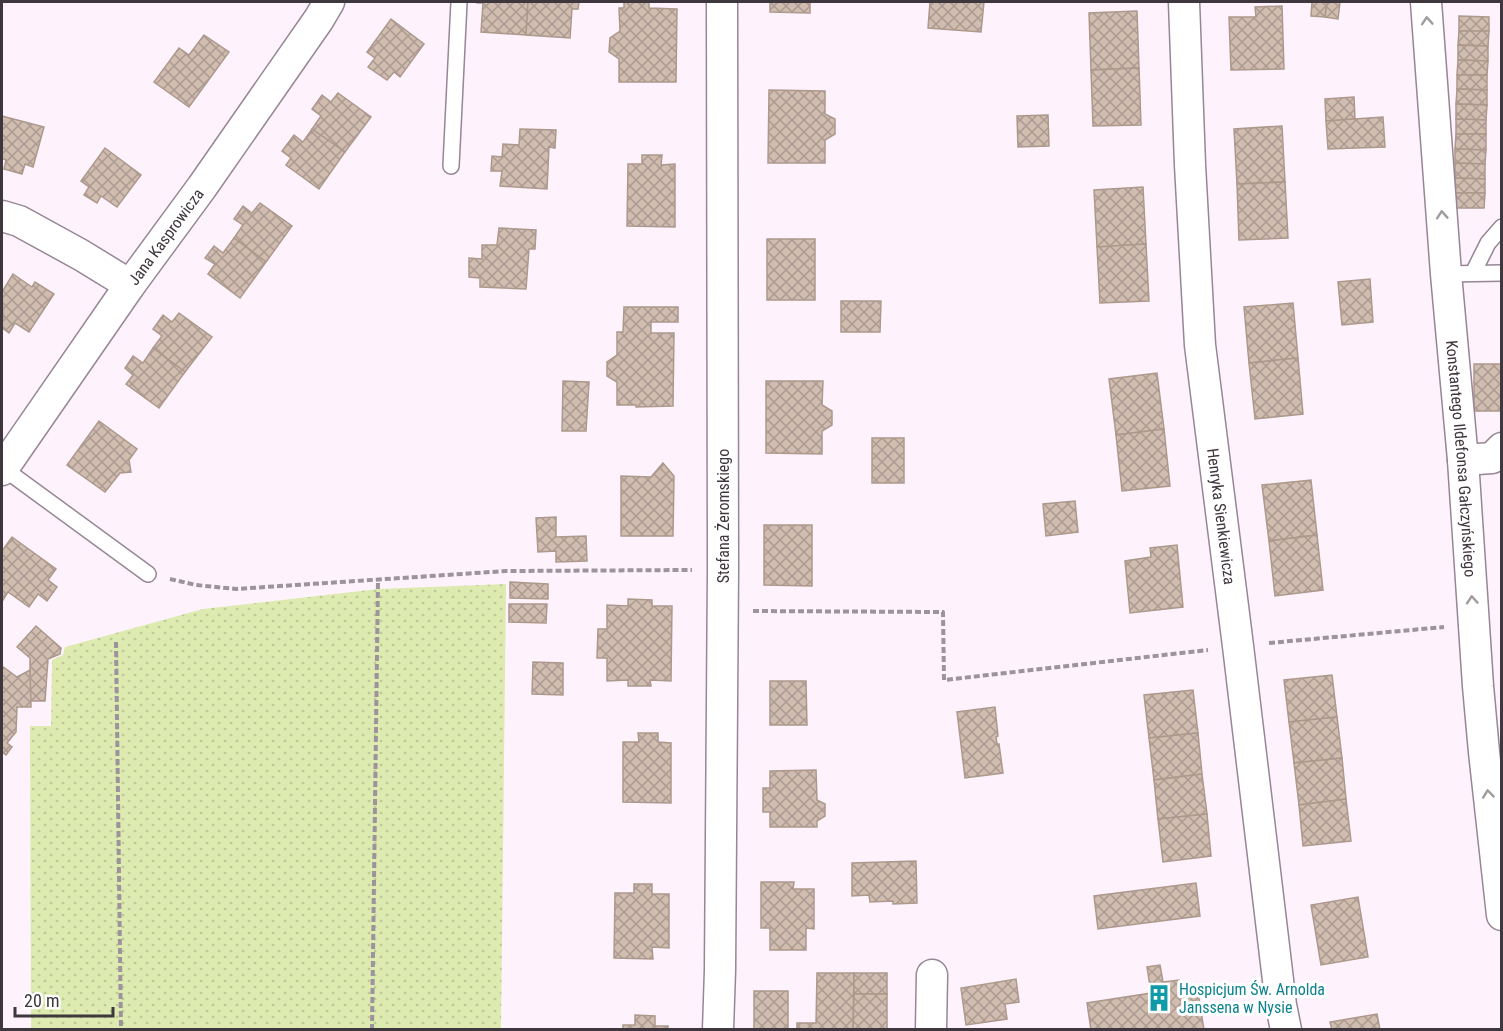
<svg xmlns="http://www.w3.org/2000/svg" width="1503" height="1031" font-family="'Roboto Condensed',sans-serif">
  <defs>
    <pattern id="park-dots" width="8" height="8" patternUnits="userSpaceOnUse" patternTransform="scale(1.5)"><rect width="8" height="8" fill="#ddeab0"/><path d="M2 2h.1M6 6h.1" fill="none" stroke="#bfc998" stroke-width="1.8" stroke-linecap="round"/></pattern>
    <pattern id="building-cross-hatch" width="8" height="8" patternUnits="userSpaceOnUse" patternTransform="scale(1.5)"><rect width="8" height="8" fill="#d1bcb0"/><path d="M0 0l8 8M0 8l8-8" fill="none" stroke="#ab9a91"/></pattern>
  </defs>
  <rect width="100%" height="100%" fill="#fef3fd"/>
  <path fill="url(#park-dots)" d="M506 584 501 1029H31L30 726H51L52 660 63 655 65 647 203 609 378 589Z"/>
  <g fill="url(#building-cross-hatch)" stroke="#ad988c" stroke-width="1.5">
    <path d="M477 2H528L526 35 481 32 483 3H477Z"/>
    <path d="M528 2H579L578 9H572L570 38 526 35Z"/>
    <path d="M624 2H649V8L677 9 676 82H619V59L609 52 610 38 620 31 619 8H624Z"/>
    <path d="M770 2H810V13L770 12Z"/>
    <path d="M928 2H984L981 32 928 28 930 2Z"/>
    <path d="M1312 2H1327L1325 17 1311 16Z"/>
    <path d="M1327 2H1340L1338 19 1325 17Z"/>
    <path d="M1282 6 1284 69 1231 70 1229 17H1256L1255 7Z"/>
    <path d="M1137 11 1139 68 1091 70 1089 13Z"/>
    <path d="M1459 16 1489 17V31H1459Z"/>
    <path d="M391 19 424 44 400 77 394 72 387 80 368 67 375 58 367 52Z"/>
    <path d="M1459 31H1489L1488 46 1458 45Z"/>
    <path d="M204 35 229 52 189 107 154 82 179 48 189 55Z"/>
    <path d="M1458 45 1488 46V61L1458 60Z"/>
    <path d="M1458 60 1488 61 1487 75H1457Z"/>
    <path d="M1139 68 1141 125 1093 126 1091 70Z"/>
    <path d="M1457 75H1487V90L1457 89Z"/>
    <path d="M1457 89 1487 90V105L1456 104Z"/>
    <path d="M769 90 825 91V114L835 119V134L825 140V163H768Z"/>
    <path d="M338 93 371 117 345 152 312 129 321 116 312 109 322 95 331 102Z"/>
    <path d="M1354 97 1355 119 1326 121 1325 99Z"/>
    <path d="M1456 104 1487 105 1486 120 1456 119Z"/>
    <path d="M1048 115 1049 146 1018 147 1017 116Z"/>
    <path d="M2 116 44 127 33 167 25 164 22 174 4 169 6 160 2 158Z"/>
    <path d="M1383 117 1385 147 1328 149 1326 121Z"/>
    <path d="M1456 119 1486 120V134H1456Z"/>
    <path d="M1282 126 1285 182 1237 184 1234 129Z"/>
    <path d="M312 129 345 152 319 189 286 165 291 158 282 151 294 135 303 142Z"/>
    <path d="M520 129 556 130 555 148 549 147 547 189 500 186 502 171H491L492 156 502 157 503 144 519 145Z"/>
    <path d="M1456 134H1486V150L1455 149Z"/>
    <path d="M105 148 141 175 117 207 101 196 97 203 84 195 89 187 81 181Z"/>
    <path d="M1455 149 1486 150 1485 164 1455 163Z"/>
    <path d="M642 155H662L661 165 675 164V227L627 226 628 164H642Z"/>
    <path d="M1455 163 1485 164V179L1455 178Z"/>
    <path d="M1455 178 1485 179V193H1454Z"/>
    <path d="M1285 182 1288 238 1239 240 1237 184Z"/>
    <path d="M1143 187 1146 244 1097 247 1094 190Z"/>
    <path d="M1454 193H1485L1484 208H1454Z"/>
    <path d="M260 203 292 226 266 262 234 238 243 225 234 219 243 206 252 213Z"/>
    <path d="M499 228 536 230 535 249H529L526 289 480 287V278L469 277V258L482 259V245H497Z"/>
    <path d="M234 238 266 262 240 298 208 274 215 264 205 258 214 246 223 253Z"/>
    <rect x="767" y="239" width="48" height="61"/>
    <path d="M1146 244 1149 301 1100 303 1097 247Z"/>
    <path d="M13 274 32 287 35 282 54 294 29 332 15 323 9 333 2 328 3 315 2 292Z"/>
    <path d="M1370 279 1373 322 1342 325 1338 282Z"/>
    <path d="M841 301H881L880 332H841Z"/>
    <path d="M1293 303 1298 358 1249 363 1244 307Z"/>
    <path d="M624 307H678V322H651V333H674L673 406 636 407V405H617V382L607 376V362L617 355V332H623Z"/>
    <path d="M179 313 212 337 185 372 153 348 162 336 153 329 163 315 172 322Z"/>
    <path d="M153 348 185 372 159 408 126 384 133 375 125 368 133 356 143 363Z"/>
    <path d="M1298 358 1303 414 1255 419 1249 363Z"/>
    <rect x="1474" y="364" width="28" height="47"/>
    <path d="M1157 373 1164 429 1116 435 1109 379Z"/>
    <path d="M563 381 589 382 586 431H562Z"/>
    <path d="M766 381H823L822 405 832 411V425L822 431V454L766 453Z"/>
    <path d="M99 421 137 449 129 460 131 472 120 473 105 492 67 465Z"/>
    <path d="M1164 429 1170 486 1122 491 1116 435Z"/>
    <rect x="872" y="438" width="32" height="45"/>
    <path d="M663 463 674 476 673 536H621V476L651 477Z"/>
    <path d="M1311 480 1317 535 1269 541 1262 485Z"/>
    <path d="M1075 501 1078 532 1046 536 1043 504Z"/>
    <path d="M556 517V537L586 536 587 561 556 562V551L538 552 536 518Z"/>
    <path d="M764 525H812V586L764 585Z"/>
    <path d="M1317 535 1323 590 1275 596 1269 541Z"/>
    <path d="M12 537 56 569 48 580 57 587 47 601 38 594 29 607 8 592 3 600 2 599V551Z"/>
    <path d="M1177 545 1183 607 1130 613 1125 561 1151 557 1150 548Z"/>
    <path d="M510 582 548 584V599L510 598Z"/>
    <path d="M628 599 652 600V606H672L671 681 650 680 651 686H628V680L607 681V658H597L598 629H607V605L628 606Z"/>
    <path d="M509 604H547L546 623 509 622Z"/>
    <path d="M36 626 61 648 60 654 48 659 45 701H30V658L17 647Z"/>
    <path d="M533 662 563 663V695L532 694Z"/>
    <path d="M2 666 17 677 30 670 31 707H17L16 732 7 743 12 747 6 755 2 752Z"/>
    <path d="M1332 675 1337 717 1289 722 1284 680Z"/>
    <path d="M770 681H806L807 725H770Z"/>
    <path d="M1193 690 1198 733 1149 738 1144 695Z"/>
    <path d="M995 707 998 736 996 737 997 744H999L1003 773 965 778 957 712Z"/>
    <path d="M1337 717 1342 758 1294 763 1289 722Z"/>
    <path d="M638 733H658V742L671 743V803L623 802V742H639Z"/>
    <path d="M1198 733 1202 774 1154 780 1149 738Z"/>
    <path d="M1342 758 1346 799 1299 805 1294 763Z"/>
    <path d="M816 770 817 800 825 804V816L817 821V827H770V812H763V788H770V771Z"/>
    <path d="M1202 774 1207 814 1158 819 1154 780Z"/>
    <path d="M1346 799 1351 841 1303 846 1299 805Z"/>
    <path d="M1207 814 1211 856 1163 862 1158 819Z"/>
    <path d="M916 861 917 903 893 904V901L870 902 869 895 852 896V863Z"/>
    <path d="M761 882H794L793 889H814V929L806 928V950H770V928H761Z"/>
    <path d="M1196 883 1200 916 1098 929 1094 896Z"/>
    <path d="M634 884H652V894H669V948L652 947 653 959 614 958 615 893H634Z"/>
    <path d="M1358 897 1368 957 1321 965 1311 905Z"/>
    <path d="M1160 965 1163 982 1179 980 1180 988 1197 986 1204 1030H1091L1087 1003 1151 993 1147 967Z"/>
    <path d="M817 973H854L853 1030H797V1023H816Z"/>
    <rect x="854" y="973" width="33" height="21"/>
    <path d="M1016 979 1019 1002 1005 1004 1007 1019 966 1025 961 988Z"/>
    <rect x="754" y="991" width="34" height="39"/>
    <path d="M854 994H887V1030H853Z"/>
    <path d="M1377 1014 1380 1030H1332L1330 1022Z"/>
    <path d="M635 1015 655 1016V1026H668V1030H623V1025H635Z"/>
  </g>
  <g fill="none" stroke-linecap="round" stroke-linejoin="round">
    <defs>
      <g id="lane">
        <path d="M451 166 459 2"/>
        <path d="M1473 273 1488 243 1502 227"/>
        <path d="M1446 274 1502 273"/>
        <path d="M3 468 148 574"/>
      </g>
      <g id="street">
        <path id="s1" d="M1184 2 1190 165 1200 345 1238 646 1281 1005 1286 1030"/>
        <path id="s2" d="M1426 2 1446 274 1463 460 1478 686 1484 752 1502 915"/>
        <path d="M2 216 19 221 81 255 130 285"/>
        <path d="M1463 460 1492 458 1502 448"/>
        <path id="s3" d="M2 470 130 285 202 187 319 19 329 2"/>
        <path d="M718 1030 720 970 723 570 722 2"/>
        <path d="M931 1030 932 975"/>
      </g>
    </defs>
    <use href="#lane" stroke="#978696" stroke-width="18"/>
    <use href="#street" stroke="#978696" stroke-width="33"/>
    <g stroke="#9d939c" stroke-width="4" stroke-dasharray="6 3" stroke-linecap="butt">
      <path d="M170 579 196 585 236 589 506 571 692 570"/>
      <path d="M753 611 943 612 944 680 1208 650"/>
      <path d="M116 642 121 1030"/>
      <path d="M1269 643 1444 627"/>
      <path d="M372 1030 378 580"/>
    </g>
    <use href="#lane" stroke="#fff" stroke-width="15"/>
    <use href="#street" stroke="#fff" stroke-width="30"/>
  </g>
  <defs><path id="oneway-chevron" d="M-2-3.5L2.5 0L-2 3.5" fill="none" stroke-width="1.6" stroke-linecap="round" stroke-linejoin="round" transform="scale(1.5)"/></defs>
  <g stroke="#9f9b9e">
    <use href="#oneway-chevron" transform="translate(1427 21) rotate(-94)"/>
    <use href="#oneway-chevron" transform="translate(1442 215) rotate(-94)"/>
    <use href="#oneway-chevron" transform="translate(1472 600) rotate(-94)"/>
    <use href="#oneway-chevron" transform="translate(1488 794) rotate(-96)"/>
  </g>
  <defs>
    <symbol id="building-bare" viewBox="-9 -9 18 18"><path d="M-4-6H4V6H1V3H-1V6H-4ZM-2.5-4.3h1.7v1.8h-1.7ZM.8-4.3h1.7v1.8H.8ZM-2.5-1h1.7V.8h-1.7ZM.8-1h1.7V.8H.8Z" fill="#0f9aa8" stroke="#fff" stroke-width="2.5" paint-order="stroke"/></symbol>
  </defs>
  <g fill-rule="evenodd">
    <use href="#building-bare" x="1140" y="979" width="38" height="38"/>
  </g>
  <g text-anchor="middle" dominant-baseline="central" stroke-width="6" stroke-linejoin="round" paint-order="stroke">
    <g font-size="16" fill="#3f373e" stroke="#fff">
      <text stroke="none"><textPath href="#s3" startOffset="285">Jana Kasprowicza</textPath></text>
      <text stroke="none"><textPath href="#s2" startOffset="458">Konstantego Ildefonsa Gałczyńskiego</textPath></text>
      <text transform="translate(723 516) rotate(-90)">Stefana Żeromskiego</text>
      <text stroke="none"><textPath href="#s1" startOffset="516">Henryka Sienkiewicza</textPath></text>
    </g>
    <g font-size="16" fill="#0d838f" stroke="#fff" text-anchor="start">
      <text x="1179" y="989">Hospicjum Św. Arnolda<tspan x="1179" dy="18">Janssena w Nysie</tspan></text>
    </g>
  </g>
  <rect width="1503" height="1031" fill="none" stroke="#3f373e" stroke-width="6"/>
  <path d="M15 1007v9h98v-9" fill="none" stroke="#3f373e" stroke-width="3"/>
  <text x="24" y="1007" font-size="18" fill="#3f373e" stroke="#ffffff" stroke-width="4.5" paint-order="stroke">20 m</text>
</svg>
